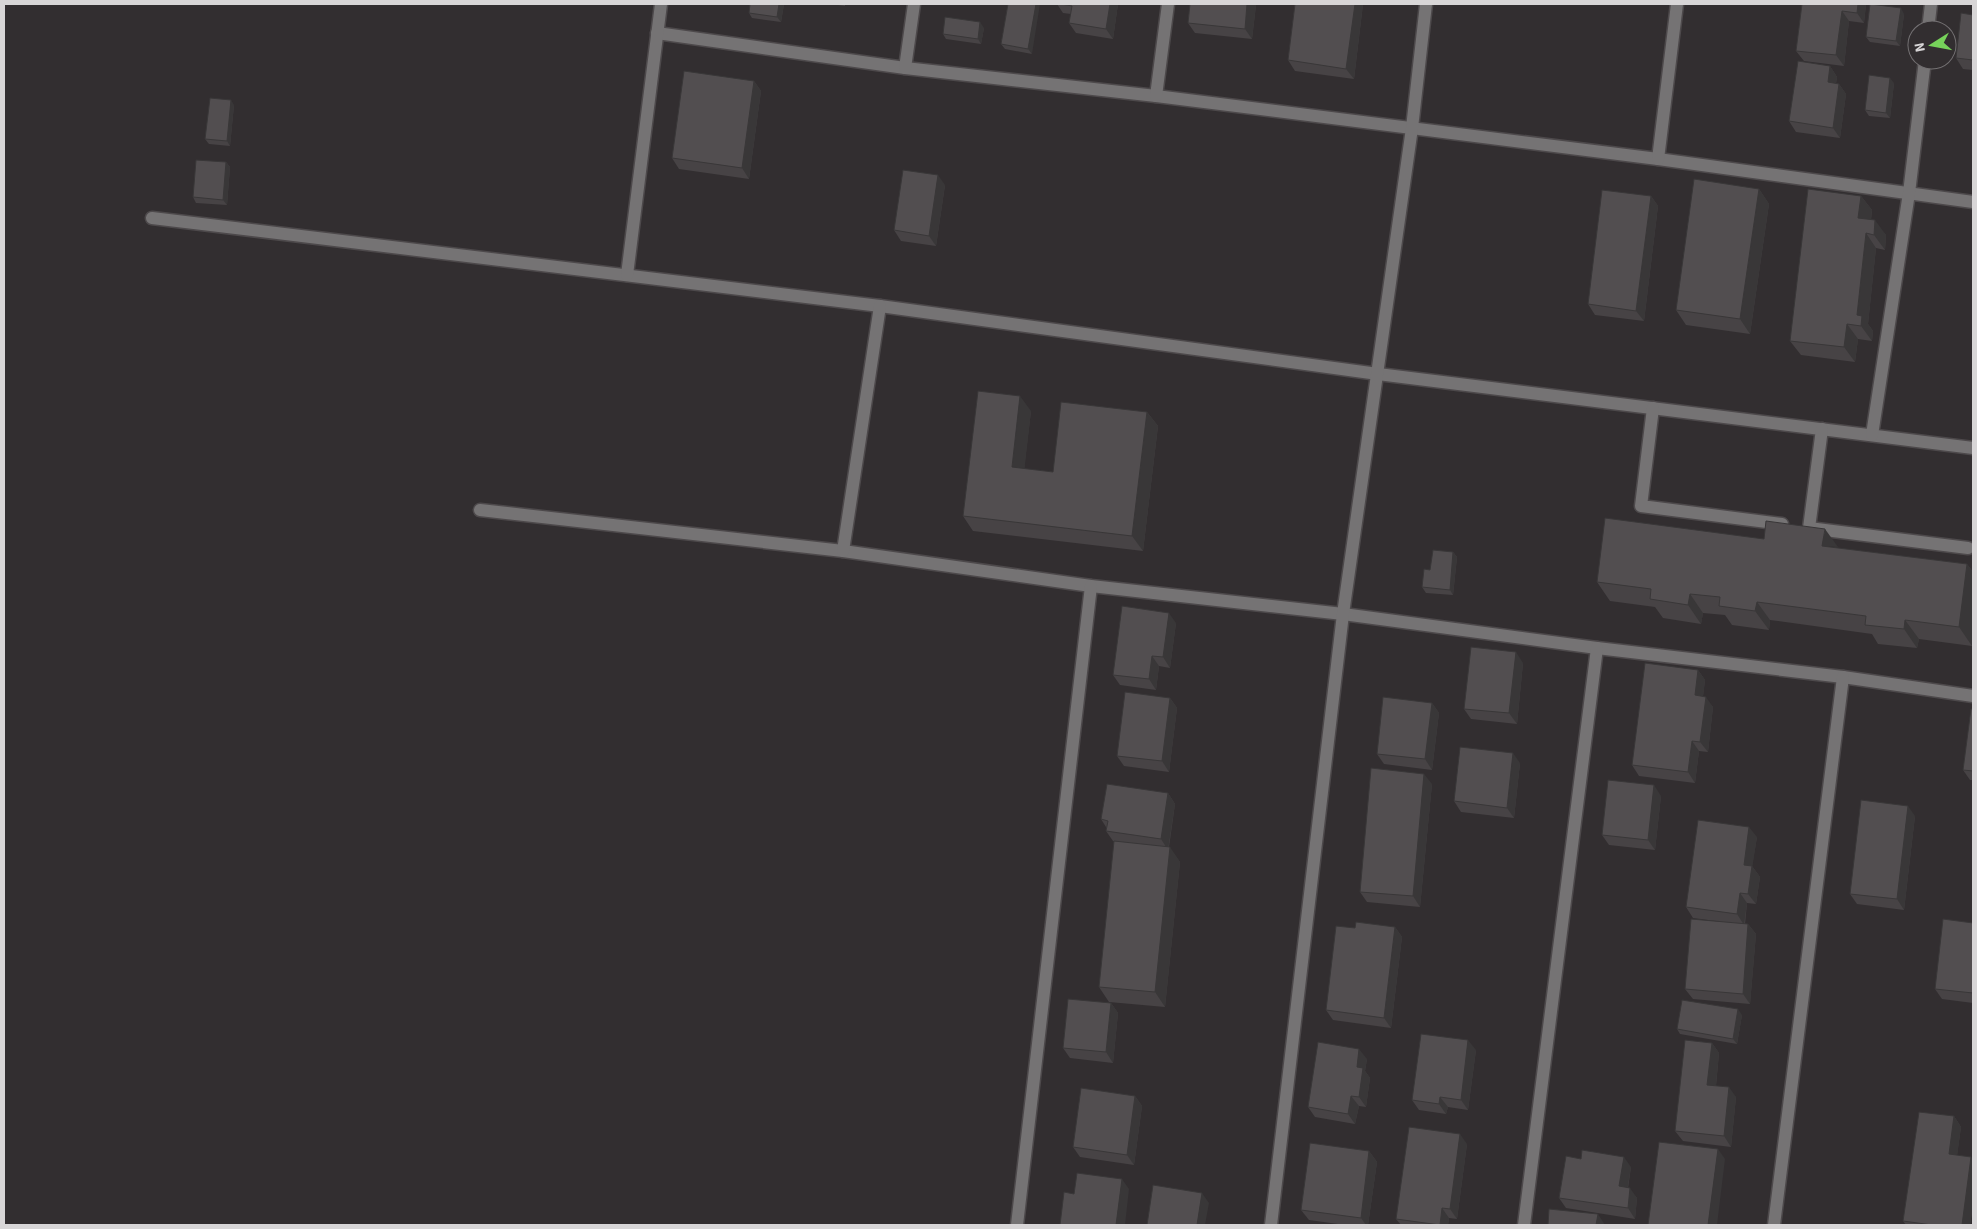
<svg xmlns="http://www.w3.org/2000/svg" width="1977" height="1229" font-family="'Source Sans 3',sans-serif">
  <rect width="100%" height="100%" fill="#322e30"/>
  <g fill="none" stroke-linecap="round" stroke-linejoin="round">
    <defs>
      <g id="minor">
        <path d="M1928 30 1931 4"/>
        <path d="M657 33 905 68 1156 96 1658 159 1973 202"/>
        <path d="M905 68 914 4"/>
        <path d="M1156 96 1168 4"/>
        <path d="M1658 159 1677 4"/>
        <path d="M152 218 880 306 1378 374 1973 448"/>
        <path d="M627 275 661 4"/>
        <path d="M1653 408 1641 506 1782 524"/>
        <path d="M1872 435 1909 193 1925 60"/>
        <path d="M480 510 843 551 1091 586 1343 614 1597 648 1843 677 1973 696"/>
        <path d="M1809 528 1968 548"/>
        <path d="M1809 528 1822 429"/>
        <path d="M843 551 880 306"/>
        <path d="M1017 1225 1091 586"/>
        <path d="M1271 1225 1343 614 1412 128 1426 4"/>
        <path d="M1524 1225 1597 648"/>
        <path d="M1774 1225 1843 677"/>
      </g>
    </defs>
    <use href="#minor" stroke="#4d494b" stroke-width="15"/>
    <use href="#minor" stroke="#757374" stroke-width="12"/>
  </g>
  <g fill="#474345">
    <path d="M750 4H784L781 22 752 18 749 13Z"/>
    <path d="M831 4H845V6Z"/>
    <path d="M1008 4 1032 54 1005 49 1001 44Z"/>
    <path d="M1057 4H1118L1113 39 1076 33 1069 23 1071 14 1063 13Z"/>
    <path d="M1190 4H1261V5H1256L1252 39 1195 33 1188 23Z"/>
    <path d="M1295 4H1363L1354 79 1295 71 1288 60Z"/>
    <path d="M1802 4H1866L1864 23 1849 21 1844 66 1804 61 1796 51Z"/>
    <path d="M1904 14 1900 46 1870 42 1866 37Z"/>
    <path d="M1973 15V70L1963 69 1956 58Z"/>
    <path d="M984 28 981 44 946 39 943 34Z"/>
    <path d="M1830 66 1837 77 1836 83 1839 84 1846 94 1840 138 1796 132 1789 121Z"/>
    <path d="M754 81 761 91 749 179 679 169 672 158Z"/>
    <path d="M1894 83 1890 118 1869 116 1865 110Z"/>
    <path d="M234 105 230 146 209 144 205 139Z"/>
    <path d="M226 162 230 167 227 205 196 203 193 197Z"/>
    <path d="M945 185 936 246 901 241 894 230Z"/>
    <path d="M1759 189 1769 204 1750 334 1686 325 1676 310Z"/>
    <path d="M1651 196 1658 206 1644 321 1595 315 1588 304Z"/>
    <path d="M1861 196 1872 210 1871 220 1886 235 1885 250 1876 248 1868 324 1873 331 1872 341 1858 339 1855 362 1801 355 1790 341Z"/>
    <path d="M1031 411 1024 469 1053 472 1147 412 1158 426 1143 551 973 531 963 516Z"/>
    <path d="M1764 539 1967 564 1973 572V639L1972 646 1919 639 1917 648 1878 644 1872 634 1770 620 1769 630 1732 625 1725 615 1703 613 1701 624 1663 618 1655 607 1610 601 1597 582Z"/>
    <path d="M1453 552 1457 557 1453 595 1426 593 1422 587 1430 570Z"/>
    <path d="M1176 623 1170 668 1159 666 1156 690 1120 685 1113 675Z"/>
    <path d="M1523 663 1517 724 1471 719 1464 709Z"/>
    <path d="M1698 670 1705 680 1703 696 1713 707 1708 752 1699 751 1695 783 1639 776 1632 765Z"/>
    <path d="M1170 698 1177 708 1169 772 1124 766 1117 756Z"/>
    <path d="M1432 703 1439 713 1432 770 1384 764 1377 754Z"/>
    <path d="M1973 709V780H1970L1963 770Z"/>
    <path d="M1520 763 1514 818 1461 812 1454 801Z"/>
    <path d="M1432 784 1420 907 1367 902 1360 892Z"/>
    <path d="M1168 793 1175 804 1169 847 1180 862 1165 1007 1109 1002 1099 987 1121 842 1113 841 1106 831V827L1101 819Z"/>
    <path d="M1661 796 1655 850 1609 845 1602 835Z"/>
    <path d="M1915 816 1904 910 1857 904 1850 894Z"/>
    <path d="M1757 837 1752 866 1760 877 1756 904 1747 903 1745 924H1748L1756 934 1750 1004 1693 999 1685 989 1723 922 1693 918 1686 907Z"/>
    <path d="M1973 923V1003L1942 999 1935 989Z"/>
    <path d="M1395 927 1402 937 1391 1028 1333 1020 1326 1010 1355 928Z"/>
    <path d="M1111 1003 1118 1013 1113 1063 1070 1058 1063 1048Z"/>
    <path d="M1742 1015 1737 1044 1680 1034 1677 1029Z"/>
    <path d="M1712 1043 1719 1053 1716 1086 1736 1097 1731 1147 1683 1141 1675 1131Z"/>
    <path d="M1476 1050 1468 1110 1448 1107 1446 1114 1419 1110 1412 1100Z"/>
    <path d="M1367 1059 1365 1071 1370 1078 1366 1107 1359 1106 1355 1124 1315 1117 1308 1107Z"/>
    <path d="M1135 1096 1142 1106 1134 1165 1080 1157 1073 1147Z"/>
    <path d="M1954 1116 1961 1127 1957 1155 1973 1160V1205L1970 1225H1906L1903 1221Z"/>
    <path d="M1467 1144 1457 1219 1449 1218 1448 1225H1401L1396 1219Z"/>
    <path d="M1369 1151 1377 1162 1368 1225H1345L1309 1220 1301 1210Z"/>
    <path d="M1631 1167 1628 1188 1637 1198 1635 1219 1566 1208 1559 1198Z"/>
  </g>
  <g fill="#393738">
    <path d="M779 4H784L781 22 777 17Z"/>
    <path d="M1036 4H1040L1032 54 1028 49Z"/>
    <path d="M1110 4H1118L1113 39 1106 29Z"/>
    <path d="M1247 4H1255L1256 5 1252 39 1245 29Z"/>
    <path d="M1355 4H1363L1354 79 1346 69Z"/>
    <path d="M1858 4H1866L1864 23 1857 13Z"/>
    <path d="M1901 8 1904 14 1900 46 1896 41Z"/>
    <path d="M1842 11 1849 21 1844 66 1836 55Z"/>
    <path d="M980 22 984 28 981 44 978 39Z"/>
    <path d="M1830 66 1837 77 1835 92 1828 82Z"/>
    <path d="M1890 78 1894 83 1890 118 1886 113Z"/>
    <path d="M754 81 761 91 749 179 742 168Z"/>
    <path d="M1839 84 1846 94 1840 138 1833 128Z"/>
    <path d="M231 100 234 105 230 146 227 141Z"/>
    <path d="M226 162 230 167 227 205 223 200Z"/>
    <path d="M938 175 945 185 936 246 929 236Z"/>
    <path d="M1759 189 1769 204 1750 334 1740 319Z"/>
    <path d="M1651 196 1658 206 1644 321 1636 311Z"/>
    <path d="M1861 196 1872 210 1869 233 1858 218Z"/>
    <path d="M1875 220 1886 235 1885 250 1874 235Z"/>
    <path d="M1866 233 1876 248 1868 324 1873 331 1872 341 1861 326 1857 315Z"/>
    <path d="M1847 324 1858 339 1855 362 1844 347Z"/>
    <path d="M1020 396 1031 411 1023 482 1012 467Z"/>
    <path d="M1147 412 1158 426 1143 551 1132 536Z"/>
    <path d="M1825 529 1838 547 1822 546Z"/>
    <path d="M1453 552 1457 557 1453 595 1450 590Z"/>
    <path d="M1967 564 1973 572V639L1972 646 1959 627Z"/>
    <path d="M1690 594 1703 613 1701 624 1688 605Z"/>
    <path d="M1757 602 1770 620 1769 630 1755 611Z"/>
    <path d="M1169 613 1176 623 1170 668 1163 657Z"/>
    <path d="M1905 620 1919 639 1917 648 1904 629Z"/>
    <path d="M1516 652 1523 663 1517 724 1509 713Z"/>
    <path d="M1152 656 1159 666 1156 690 1149 679Z"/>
    <path d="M1698 670 1705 680 1702 706 1695 695Z"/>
    <path d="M1706 697 1713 707 1708 752 1700 742Z"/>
    <path d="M1170 698 1177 708 1169 772 1162 761Z"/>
    <path d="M1432 703 1439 713 1432 770 1425 759Z"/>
    <path d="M1692 741 1699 751 1695 783 1688 772Z"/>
    <path d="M1513 753 1520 763 1514 818 1507 808Z"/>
    <path d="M1424 774 1432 784 1420 907 1413 896Z"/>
    <path d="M1654 785 1661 796 1655 850 1648 840Z"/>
    <path d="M1168 793 1175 804 1168 850 1161 839Z"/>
    <path d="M1908 806 1915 816 1904 910 1897 899Z"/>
    <path d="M1749 827 1757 837 1751 875 1744 865Z"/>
    <path d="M1170 847 1180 862 1165 1007 1155 992Z"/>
    <path d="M1752 866 1760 877 1756 904 1748 894Z"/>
    <path d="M1740 893 1747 903 1744 925 1737 914Z"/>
    <path d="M1748 924 1756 934 1750 1004 1743 994Z"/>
    <path d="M1395 927 1402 937 1391 1028 1384 1018Z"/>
    <path d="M1111 1003 1118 1013 1113 1063 1106 1052Z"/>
    <path d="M1738 1009 1742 1015 1737 1044 1733 1039Z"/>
    <path d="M1468 1040 1476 1050 1468 1110 1461 1100Z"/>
    <path d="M1712 1043 1719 1053 1715 1095 1707 1085Z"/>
    <path d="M1359 1049 1367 1059 1365 1071 1370 1078 1366 1107 1359 1097 1357 1067Z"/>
    <path d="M1729 1087 1736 1097 1731 1147 1724 1136Z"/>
    <path d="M1135 1096 1142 1106 1134 1165 1127 1155Z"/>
    <path d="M1351 1096 1359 1106 1355 1124 1348 1114Z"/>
    <path d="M1440 1097 1448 1107 1446 1114 1439 1104Z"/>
    <path d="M1954 1116 1961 1127 1956 1164 1949 1154Z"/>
    <path d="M1460 1134 1467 1144 1457 1219 1450 1209Z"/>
    <path d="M1718 1149 1725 1159 1717 1225H1708Z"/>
    <path d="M1369 1151 1377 1162 1368 1225H1366L1361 1218Z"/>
    <path d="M1624 1157 1631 1167 1626 1197 1619 1186Z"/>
    <path d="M1971 1157 1973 1160V1205L1970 1225H1962Z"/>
    <path d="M1122 1179 1129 1189 1125 1225H1116Z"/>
    <path d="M1630 1188 1637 1198 1635 1219 1628 1208Z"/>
    <path d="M1202 1193 1209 1203 1205 1225H1197Z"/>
    <path d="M1442 1208 1449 1218 1448 1225H1440Z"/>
    <path d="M1598 1214 1605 1225H1596Z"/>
  </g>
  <g fill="#524e50" stroke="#393738">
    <path d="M750 4H779L777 17 749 13Z"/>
    <path d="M1008 4H1036L1028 49 1001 44Z"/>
    <path d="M1061 4H1110L1106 29 1069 23 1072 6Z"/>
    <path d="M1190 4H1247L1245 29 1188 23Z"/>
    <path d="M1295 4H1355L1346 69 1288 60Z"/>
    <path d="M1802 4H1858L1857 13 1842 11 1836 55 1796 51Z"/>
    <path d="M1870 4 1901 8 1896 41 1866 37Z"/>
    <path d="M1961 13 1973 15V60L1956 58Z"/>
    <path d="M945 17 980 22 978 39 943 34Z"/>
    <path d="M1798 61 1830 66 1828 82 1839 84 1833 128 1789 121Z"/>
    <path d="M684 71 754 81 742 168 672 158Z"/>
    <path d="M1869 75 1890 78 1886 113 1865 110Z"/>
    <path d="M210 98 231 100 227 141 205 139Z"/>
    <path d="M196 160 226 162 223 200 193 197Z"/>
    <path d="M903 170 938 175 929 236 894 230Z"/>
    <path d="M1694 179 1759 189 1740 319 1676 310Z"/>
    <path d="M1808 189 1861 196 1858 218 1875 220 1874 235 1866 233 1857 315 1862 316 1861 326 1847 324 1844 347 1790 341Z"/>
    <path d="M1602 190 1651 196 1636 311 1588 304Z"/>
    <path d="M978 391 1020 396 1012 467 1053 472 1061 402 1147 412 1132 536 963 516Z"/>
    <path d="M1605 518 1764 539 1766 521 1825 529 1822 546 1967 564 1959 627 1905 620 1904 629 1865 625 1866 616 1757 602 1755 611 1719 606 1720 597 1690 594 1688 605 1650 599 1651 589 1597 582Z"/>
    <path d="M1433 550 1453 552 1450 590 1422 587 1424 569 1430 570Z"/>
    <path d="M1122 606 1169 613 1163 657 1152 656 1149 679 1113 675Z"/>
    <path d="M1471 647 1516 652 1509 713 1464 709Z"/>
    <path d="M1645 663 1698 670 1695 695 1706 697 1700 742 1692 741 1688 772 1632 765Z"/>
    <path d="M1125 692 1170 698 1162 761 1117 756Z"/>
    <path d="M1383 697 1432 703 1425 759 1377 754Z"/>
    <path d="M1971 709H1973V771L1963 770Z"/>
    <path d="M1460 747 1513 753 1507 808 1454 801Z"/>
    <path d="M1371 768 1424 774 1413 896 1360 892Z"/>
    <path d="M1608 780 1654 785 1648 840 1602 835Z"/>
    <path d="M1107 784 1168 793 1161 839 1106 831 1108 821 1101 819Z"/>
    <path d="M1861 800 1908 806 1897 899 1850 894Z"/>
    <path d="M1698 820 1749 827 1744 865 1752 866 1748 894 1740 893 1737 914 1686 907Z"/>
    <path d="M1114 841 1170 847 1155 992 1099 987Z"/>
    <path d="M1691 919 1748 924 1743 994 1685 989Z"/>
    <path d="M1943 919 1973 923V993L1935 989Z"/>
    <path d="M1356 922 1395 927 1384 1018 1326 1010 1336 926 1355 928Z"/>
    <path d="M1068 999 1111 1003 1106 1052 1063 1048Z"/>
    <path d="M1682 1000 1738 1009 1733 1039 1677 1029Z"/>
    <path d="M1421 1034 1468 1040 1461 1100 1440 1097 1439 1104 1412 1100Z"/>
    <path d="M1685 1040 1712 1043 1707 1085 1729 1087 1724 1136 1675 1131Z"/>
    <path d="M1318 1042 1359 1049 1357 1067 1363 1068 1359 1097 1351 1096 1348 1114 1308 1107Z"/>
    <path d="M1081 1088 1135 1096 1127 1155 1073 1147Z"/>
    <path d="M1919 1112 1954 1116 1949 1154 1971 1157 1962 1225H1932L1903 1221Z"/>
    <path d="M1409 1127 1460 1134 1450 1209 1442 1208 1440 1225 1396 1219Z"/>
    <path d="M1659 1142 1718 1149 1708 1225H1648Z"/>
    <path d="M1310 1143 1369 1151 1361 1218 1301 1210Z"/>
    <path d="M1582 1150 1624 1157 1619 1186 1630 1188 1628 1208 1559 1198 1566 1156 1581 1159Z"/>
    <path d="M1077 1173 1122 1179 1116 1225H1060L1064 1192 1074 1194Z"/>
    <path d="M1153 1185 1202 1193 1197 1225H1147Z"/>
    <path d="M1549 1209 1598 1214 1596 1225H1548Z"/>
  </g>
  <rect width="1977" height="1229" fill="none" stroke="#d8d6d7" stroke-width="10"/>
  <g transform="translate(1932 45) rotate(259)"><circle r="24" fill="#322e30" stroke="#747173"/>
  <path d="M0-4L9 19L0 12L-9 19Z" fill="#76d25a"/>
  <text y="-8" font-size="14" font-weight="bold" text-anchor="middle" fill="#d8d6d7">N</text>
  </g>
</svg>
